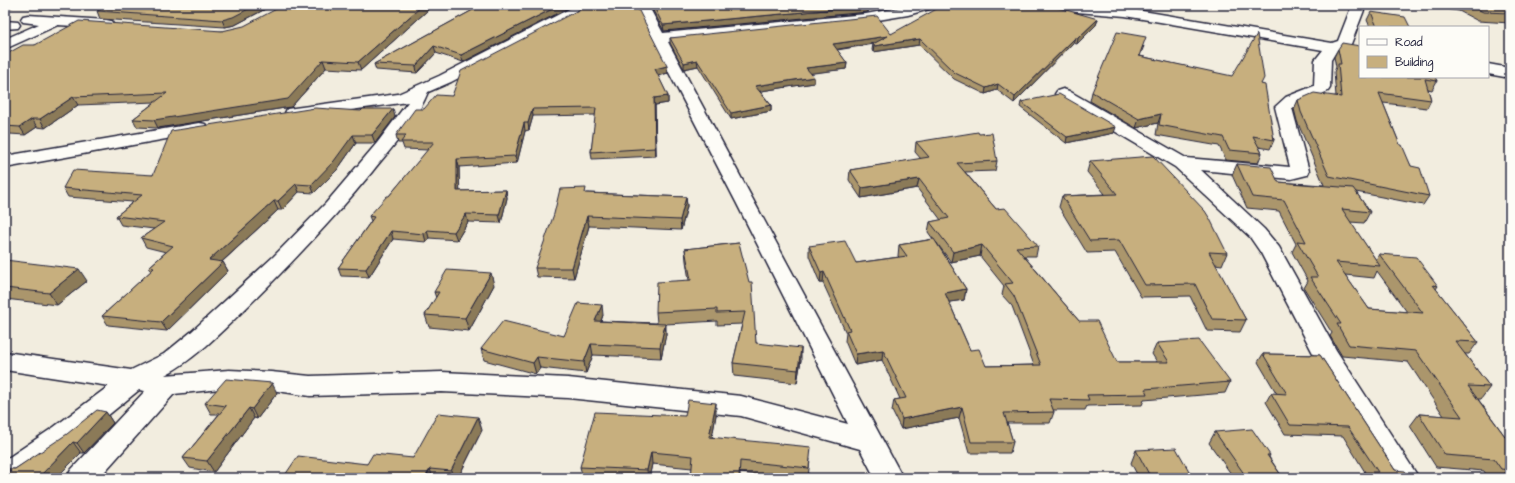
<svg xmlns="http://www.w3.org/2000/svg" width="1515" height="483" font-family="'Architects Daughter',sans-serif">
  <rect width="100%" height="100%" fill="#f2eddf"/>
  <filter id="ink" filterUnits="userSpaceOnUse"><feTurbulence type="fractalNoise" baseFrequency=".025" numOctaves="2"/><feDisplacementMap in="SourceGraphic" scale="8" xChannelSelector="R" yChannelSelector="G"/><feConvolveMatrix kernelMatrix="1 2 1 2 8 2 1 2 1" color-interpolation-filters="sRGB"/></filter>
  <g filter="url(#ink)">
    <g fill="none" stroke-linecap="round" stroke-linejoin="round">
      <defs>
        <g id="street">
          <path d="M577 5H594L592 8 451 82 428 92C416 122 392 147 372 172 332 221 288 267 242 312 218 335 195 359 165 375L229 370 271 372 310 376 442 372 568 378 741 396 848 424 736 202 634 5H648L663 33 866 14 914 5H935L933 8 908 15 866 22 668 42 903 478H875L860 449 741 416 568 398 442 392 310 396 271 390 229 388 174 394 99 478H67L71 470 145 391 139 390 74 443 23 478H5V460L54 427 109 386 5 370V352L131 370 164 354 191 332 274 256 326 203 377 143 408 102 293 118 287 117 285 113 287 109 398 94 439 76Z"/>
          <path d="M1034 5H1090L1125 8 1332 43 1338 41 1352 5H1366L1351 44 1349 47 1337 50 1331 60 1330 88 1328 91 1292 108 1309 171 1307 175 1291 179 1201 170 1264 229 1279 247 1336 350 1419 478H1390L1314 355 1261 253 1250 237 1175 167 1057 97 1055 94 1057 91 1063 89 1069 91 1186 158 1290 167 1275 107 1286 97 1314 86 1315 60 1323 50 1125 16 1041 9 1036 8Z"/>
          <path d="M28 15 106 20 111 21 113 24 111 27 106 28 58 25 5 49V39L39 24 23 22 21 19 23 16Z"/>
          <path d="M5 21 18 22 20 25 18 28 5 29Z"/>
          <path d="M1488 64 1510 68V78L1488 74Z"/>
          <path d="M199 123 205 124 208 128 205 132 5 168V156Z"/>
        </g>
      </defs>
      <use href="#street" stroke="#22223b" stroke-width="3"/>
      <use href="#street" fill="#fdfcf7" fill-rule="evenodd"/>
    </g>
    <g fill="#ab966c" stroke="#22223b" fill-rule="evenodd">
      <path d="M108 5H273L235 25 225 27 100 19 97 11Z"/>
      <path d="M482 5H574L463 62 436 53 417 73 376 70 374 64Z"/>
      <path d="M650 5H868L869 6 868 12 664 31Z"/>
      <path d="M1434 5H1510V23L1478 21 1459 11 1437 8Z"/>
      <path d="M428 10 361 70 326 68 291 107 158 128 137 127 133 119 155 102 78 105 45 128 37 127 25 135 10 134 5 141V55L35 45 222 31Z"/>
      <path d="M1371 12 1410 27H1370L1367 20Z"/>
      <path d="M1098 19 1096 25 1077 44 1073 43 1014 103 997 90 985 94 954 79 919 45 873 52 872 50 873 44 837 50 847 63 846 69 811 73 814 83 760 91 771 105V111L731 119 698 66 684 69 670 43V38L891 34Z"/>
      <path d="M1144 46 1140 56 1261 84 1274 140 1270 149 1259 147 1262 153 1258 163 1226 160 1219 146 1156 135 1158 123 1136 128 1090 101 1092 92Z"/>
      <path d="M1338 49 1435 77 1437 81 1432 90 1428 89 1431 100 1427 108 1383 103 1400 145 1411 166 1429 196 1423 205 1356 192 1370 212 1364 223 1350 222 1376 260 1379 254 1438 286 1436 289 1478 342 1469 354H1465L1490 387 1481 399H1478L1510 443V478H1488L1484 471 1436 467 1410 426 1419 414 1444 416 1408 362 1342 356 1330 336 1332 333 1304 288 1308 281 1292 252 1296 244 1279 211 1247 208 1232 175 1237 164 1278 182 1324 185 1297 121 1294 109 1298 100 1336 96 1334 72 1336 67 1334 57ZM1377 271 1407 312 1369 309 1345 275 1374 278Z"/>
      <path d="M668 73 658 76 668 96V103L655 105 656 156 592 159 591 152 596 115 533 116 529 130 525 131 517 163 459 167V191L506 190 507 198 501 223 468 222 457 240 429 238 426 242 393 239 369 277 341 276 338 268 371 221 369 216 389 196 428 150 404 149 402 143H398L396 135 424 109 452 96Z"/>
      <path d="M1021 102 1114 133 1066 143 1020 107Z"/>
      <path d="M395 117 375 143H356L337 170 314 193 299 192 282 210H278L222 262H223L228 271 167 331 108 325 102 316 151 271 149 267 166 252 146 247 141 238 154 229 121 225 116 216 133 202 68 197 63 188 153 175Z"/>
      <path d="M916 142 997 161 995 171 965 172 996 209 1038 246 1036 256H1024L1079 321 1117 362H1157L1152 354 1157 343 1230 382 1225 393 1144 400 1142 405 1087 406 1085 410H1053L1054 412 1050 423H1007L1013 442 1010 453H969L959 418 901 429 892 411 894 400 900 399 882 360 855 365 845 341 846 333 823 283H820L809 256V246L856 263 899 257 898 256 899 245 933 239 928 232 930 222 941 220 917 188 861 198 849 180 850 170 921 159 915 152ZM936 242 951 262 980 256 1004 286 1002 295 1012 306 1034 365 986 366 970 350 949 302 964 300 966 289Z"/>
      <path d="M1090 161 1227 253 1222 265 1215 264 1246 320 1240 332 1207 331 1190 296 1141 297 1115 252 1087 253 1059 207 1062 196 1105 194 1087 172Z"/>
      <path d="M587 193 686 197 687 206 681 230 589 226 574 278 537 277 535 268Z"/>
      <path d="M739 243 756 343 801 360 797 383 734 376 733 363 742 324 717 325V321L666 324V334L661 358 593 355 586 373 540 368 536 374 484 360 481 349 564 336 603 315 601 321 657 323 656 312 689 280 686 261 685 249Z"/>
      <path d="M5 260 87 281 57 305 5 299Z"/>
      <path d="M494 285 469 331 429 327 425 315 436 298 434 292Z"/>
      <path d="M1263 354 1320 355 1395 470 1410 478H1359L1364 472H1365L1343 436 1285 434 1266 402 1271 393 1277 394 1258 362Z"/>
      <path d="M277 393 257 419 254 418 214 472 190 468 183 458 219 414H211L205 403Z"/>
      <path d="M106 412 113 423 84 453H81L9 472 7 469H15Z"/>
      <path d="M716 415 712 437 810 459 808 478H788L740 473V478H691L692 468 652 464 649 478H583L580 467 685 416Z"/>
      <path d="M482 430 458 478H283L367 464 413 458Z"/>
      <path d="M1215 432 1270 455 1269 457 1283 478H1234L1209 443Z"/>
      <path d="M1136 450 1193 478H1139L1131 463Z"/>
    </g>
    <g fill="#8b7a58" stroke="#22223b">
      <path d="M5 5H17L5 10Z"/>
      <path d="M256 5H273L235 25 225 27 222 20Z"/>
      <path d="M423 5H426L428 10 361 70 358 62Z"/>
      <path d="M560 5H574L463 62 461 55Z"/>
      <path d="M869 6 868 12 664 31 663 25Z"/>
      <path d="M1098 19 1096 25 1077 44 1078 38Z"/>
      <path d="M888 36 887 41 833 50V44Z"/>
      <path d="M1075 38 1073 43 1014 103 1015 97Z"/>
      <path d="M920 39 919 45 873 52 874 46Z"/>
      <path d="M434 46 436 53 417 73 416 66Z"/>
      <path d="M323 60 326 68 291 107 158 128 154 120Z"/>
      <path d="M697 60 698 66 684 69V63Z"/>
      <path d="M847 63 846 69 806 74V68Z"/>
      <path d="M667 66 668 73 655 76V69Z"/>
      <path d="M814 77V83L755 92V86Z"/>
      <path d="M998 84 997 90 985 94 986 88Z"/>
      <path d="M668 96V103L655 105 656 156 654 98Z"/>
      <path d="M73 97 78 105 45 128 40 119Z"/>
      <path d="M771 105V111L731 119V113Z"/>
      <path d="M393 109 395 117 375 143 372 135Z"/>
      <path d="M532 109 533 116 529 130 528 123Z"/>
      <path d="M1161 114 1158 123 1136 128 1139 119Z"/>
      <path d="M32 119 37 127 25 135 20 127Z"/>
      <path d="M524 123 525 131 517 163 515 156Z"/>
      <path d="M5 127 10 134 5 141Z"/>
      <path d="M1116 127 1114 133 1066 143 1067 137Z"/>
      <path d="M353 135 356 143 337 170 314 193 311 185Z"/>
      <path d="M457 159 459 167 460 199 457 191Z"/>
      <path d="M919 179 917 188 861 198 862 188Z"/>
      <path d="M296 184 299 192 282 210 278 201Z"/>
      <path d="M506 190 507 198 501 223 499 215Z"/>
      <path d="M686 197 687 206 681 230 680 220Z"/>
      <path d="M274 201 278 210 214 269 209 260Z"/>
      <path d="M466 214 468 222 457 240 454 232Z"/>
      <path d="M587 216 589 226 574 278 572 268Z"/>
      <path d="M427 230 429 238 426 242 424 234Z"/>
      <path d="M391 231 393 239 369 277 366 269Z"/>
      <path d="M982 245 980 256 951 262 953 252Z"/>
      <path d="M223 262 228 271 167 331 161 322Z"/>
      <path d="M79 269 87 281 57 305 49 293Z"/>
      <path d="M824 272 823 283H820L821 273Z"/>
      <path d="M491 273 494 285 469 331 465 318Z"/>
      <path d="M966 289 964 300 943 303 945 293Z"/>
      <path d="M602 305 603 315 597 332 595 321Z"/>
      <path d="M665 324 666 334 661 358 660 347Z"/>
      <path d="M591 344 593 355 586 373 584 362Z"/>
      <path d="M801 348V360L797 383 798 370Z"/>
      <path d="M883 350 882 360 855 365 856 354Z"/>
      <path d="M537 357 540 368 536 374 533 363Z"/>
      <path d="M272 383 277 393 257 419 252 409Z"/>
      <path d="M716 403V415L710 449 709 437Z"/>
      <path d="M962 407 959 418 901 429 902 419Z"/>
      <path d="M249 408 254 418 214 472 207 461Z"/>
      <path d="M106 412 113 423 84 453 77 443Z"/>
      <path d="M478 417 482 430 458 478H453L451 471Z"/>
      <path d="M73 442 81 453 56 478H38Z"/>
      <path d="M651 452 652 464 649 478H648L647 470Z"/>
      <path d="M430 469 433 478H425Z"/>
    </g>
    <g fill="#c7af7e" stroke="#22223b">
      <path d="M108 5H256L233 17 222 20 97 11Z"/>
      <path d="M284 5H423L358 62 323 60 288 99 154 120 133 119 167 93 73 97 40 119H32L20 127 5 126V55L23 45H35L79 21 222 31 244 26Z"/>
      <path d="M482 5H560L461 55 434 46 416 66 374 64Z"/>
      <path d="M588 5H636L667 66 655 69 668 96 654 98 655 148 591 152 596 108 532 109 528 123H524L515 156 457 159V191L506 190 499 215 466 214 454 232 427 230 424 234 391 231 366 269 338 268 374 217 369 216 387 196H389L434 142H401L406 135H396L415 109H424L436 95 452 96 461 71Z"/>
      <path d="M653 5H868L869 6 663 25Z"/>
      <path d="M944 5H1045L1052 6 1098 19 1078 38H1075L1015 97 998 84 986 88 955 73 920 39 874 46 873 44 888 36 833 44 847 63 806 68 814 77 755 86 771 105 731 113 697 60 684 63 670 38 877 16 891 34Z"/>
      <path d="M1470 5H1510V13L1483 12Z"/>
      <path d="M1371 12 1405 17 1410 27H1377Z"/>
      <path d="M1117 32 1146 37 1139 56 1232 76 1257 34 1264 78 1261 84 1265 85 1274 140 1253 136 1262 153 1229 150 1223 137 1159 125 1161 114 1139 119 1092 92Z"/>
      <path d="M1342 43 1360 46V77H1435L1437 81 1425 79 1431 100 1379 93 1400 145H1402L1411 166 1420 168 1429 196 1329 176 1301 112 1298 100 1314 93 1341 97 1338 64H1341L1338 49Z"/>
      <path d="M1059 94 1116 127 1067 137 1021 102Z"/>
      <path d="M315 108 361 111 363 109H393L372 135H353L334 161 311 185 296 184 278 201H274L209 260 223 262 161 322 102 316 154 268 149 267 173 246 141 238 164 222 116 216 142 195 63 188 73 170 153 175 171 131Z"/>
      <path d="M978 132 979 134 992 133 997 161 957 163 996 209 1005 208 1038 246 1016 247 1079 321H1097L1117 362H1169L1157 343 1199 340 1230 382 1145 389 1147 394 1087 395 1089 400 1049 399 1054 412 1004 413 1013 442H971L962 407 902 419 894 400 906 398 883 350 856 354 846 331 850 330 824 272 821 273 809 246 845 241 856 263 907 256 899 245 934 239 966 289 945 293 970 350 979 349 986 366 1041 365 1014 296 1005 284 1013 283 982 245 953 252 930 222 949 218 919 179 862 188 850 170 929 157 916 142Z"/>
      <path d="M1153 156 1205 211 1210 219 1227 253 1209 252 1246 320 1212 319 1195 284 1145 285 1119 240 1090 241 1062 196 1117 194 1090 161Z"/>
      <path d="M1237 164 1271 167 1278 182 1353 188 1370 212 1342 209 1380 266 1336 262 1369 309 1423 313 1379 254 1416 257 1438 286 1433 285 1478 342 1455 341 1490 387 1468 386 1510 443V470L1501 469 1494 459 1445 455 1419 414 1462 417 1416 351 1349 345 1337 324H1341L1310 277H1318L1297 241 1306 242 1284 200 1252 197Z"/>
      <path d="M586 188 585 193 686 197 680 220 587 216 572 268H535L554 214 560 189Z"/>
      <path d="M739 243 749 282H752L756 343 801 348 798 370 733 363 745 312 717 313V309L656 312 657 282 691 280 685 249Z"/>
      <path d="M5 260 79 269 49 293 5 288Z"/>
      <path d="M447 270 491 273 465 318 425 315 439 292H434Z"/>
      <path d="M578 303 602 305 595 321 665 324 660 347 591 344 584 362 537 357 533 363 481 349 503 321 564 336Z"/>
      <path d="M1263 354 1320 355 1395 470 1405 471 1410 478H1368L1364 472H1378L1348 427 1290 425 1271 393 1287 394Z"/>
      <path d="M226 379 272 383 252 409 249 408 207 461 183 458 226 406 205 403Z"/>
      <path d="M688 400 716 403 709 437 811 447 809 468 740 461 739 478H691L693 456 651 452 647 470 580 467 595 412 685 416Z"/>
      <path d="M97 410 106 412 77 443 73 442 38 478H5V476L11 471 7 469H15L67 434Z"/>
      <path d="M438 413 478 417 451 471 430 469 425 478H283L298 456 367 464 373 454 413 458Z"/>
      <path d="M1252 429 1270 455H1267L1283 478H1247L1215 432Z"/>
      <path d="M1176 448 1193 478H1151L1136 450Z"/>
    </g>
  </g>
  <rect width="1515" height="483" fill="none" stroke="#fdfcf7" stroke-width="20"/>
  <rect x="10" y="10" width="1495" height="463" fill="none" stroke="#22223b" stroke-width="1.5" filter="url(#ink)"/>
  <rect x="1359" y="26" width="130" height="52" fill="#fdfcf7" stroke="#a5a5ac"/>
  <rect x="1367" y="39" width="20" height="6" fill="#fdfcf7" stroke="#a5a5ac"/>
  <text x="1395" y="46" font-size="12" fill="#22223b">Road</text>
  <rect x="1367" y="56" width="20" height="12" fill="#c7af7e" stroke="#a5a5ac"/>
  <text x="1395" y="66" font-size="12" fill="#22223b">Building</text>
</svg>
